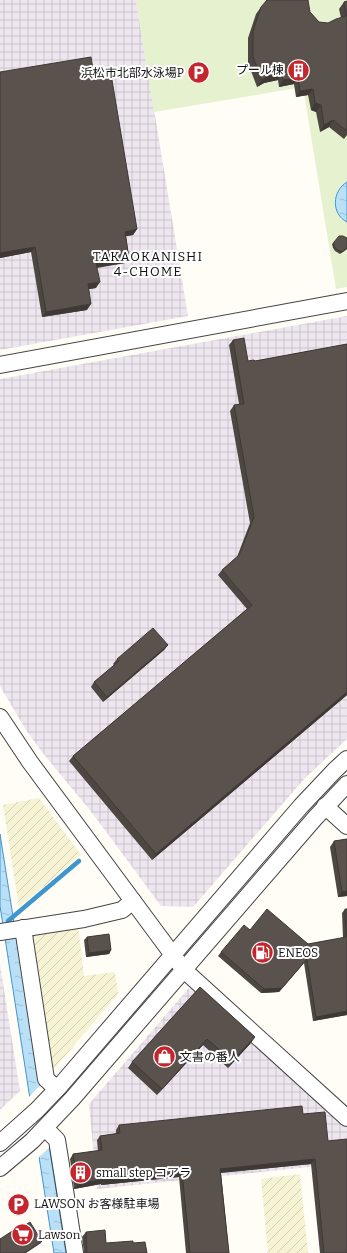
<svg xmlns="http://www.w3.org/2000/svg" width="347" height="1253" font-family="Bitter,'Noto Sans JP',serif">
  <defs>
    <pattern id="industrial-grid" width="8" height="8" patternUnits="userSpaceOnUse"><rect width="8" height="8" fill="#eee6ef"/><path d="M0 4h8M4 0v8" fill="none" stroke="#cbc4cc"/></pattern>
    <pattern id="farmland-furrows" width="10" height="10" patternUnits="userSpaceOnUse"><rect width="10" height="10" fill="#f6f3d4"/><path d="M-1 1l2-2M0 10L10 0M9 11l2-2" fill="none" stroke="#d2cfb5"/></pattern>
    <pattern id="water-ripples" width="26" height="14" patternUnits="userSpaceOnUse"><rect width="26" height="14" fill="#b9e0f7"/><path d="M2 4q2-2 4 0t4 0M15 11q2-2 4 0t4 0" fill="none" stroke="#9ebfd3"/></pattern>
  </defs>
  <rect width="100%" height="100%" fill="#fffdf5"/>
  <g fill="url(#industrial-grid)">
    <path d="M0 0H136L188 316 0 350Z"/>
    <path d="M347 316V739L306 777 193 907 161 906 93 814 42 752 26 730 0 686V379Z"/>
    <path d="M0 964 20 1091 0 1110Z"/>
    <path d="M194 988 347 1127V1163L97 1189 89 1104 188 989Z"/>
  </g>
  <g fill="url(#farmland-furrows)">
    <path d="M39 798 81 855 19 907 3 805Z"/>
    <path d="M78 926 84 976 115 972 118 994 54 1069 48 1067 27 933Z"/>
    <path d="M300 1174 308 1253H268L261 1179Z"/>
  </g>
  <path fill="#e6f2cf" d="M136 0H347V287L336 289 303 87 154 112Z"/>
  <g fill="url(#water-ripples)" stroke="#3f96cf">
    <path d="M347 182V222C331 214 332 191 347 182Z"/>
    <path d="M0 834 66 1253H54L0 906Z"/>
  </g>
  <path fill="#fffdf5" d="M41 1084 51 1146 37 1159 28 1098Z"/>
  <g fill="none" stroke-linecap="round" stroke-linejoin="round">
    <path stroke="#3f96cf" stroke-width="4.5" d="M8 921 79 861"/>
    <defs>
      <g id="minor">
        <path d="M0 365 347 301"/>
        <path d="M0 717 30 762 184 970 347 1118"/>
        <path d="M325 806 347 826"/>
        <path d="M23 928 46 1079 57 1089"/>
        <path d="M0 932 84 919 122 910 133 901"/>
        <path d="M45 1128 57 1140 75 1253"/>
        <path d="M0 1143 37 1110 59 1087 301 806 335 770 347 759"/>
        <path d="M0 1168 32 1141 72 1099 315 818 347 784"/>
      </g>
    </defs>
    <use href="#minor" stroke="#444" stroke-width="18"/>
    <use href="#minor" stroke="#fff" stroke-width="16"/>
  </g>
  <g fill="#4d4742">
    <path d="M347 1V135L344 139 329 127 320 132 316 112 311 110 308 95 296 97 294 84 279 87 278 80 264 83 257 87 248 63V38L256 14 261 7 310 12 319 22 328 23 341 18 339 9 344 2Z"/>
    <path d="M0 72 94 76 137 229 133 235 126 236 129 258 125 263 97 268 96 288 88 289 87 310 42 317 31 252 0 258Z"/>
    <path d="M334 242 347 249 346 250 340 254 335 251 333 248 332 244Z"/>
    <path d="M233 340 248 361H255L347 344V695L152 860 69 761 73 756 247 609 218 575 222 570 237 557 250 523 230 411 234 405 239 404 229 345Z"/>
    <path d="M168 645 164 650 103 702 91 687 94 682 114 665 113 664 117 659Z"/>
    <path d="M347 839V896L338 897 330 847 334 841Z"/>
    <path d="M345 909H347V1015L313 1021 304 963 279 992 261 993 218 956 221 952 250 930 308 944 343 938 342 913Z"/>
    <path d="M87 937 111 950 109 954 86 957 84 940Z"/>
    <path d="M200 987 255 1037 250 1044 228 1068 203 1045 157 1095 128 1068 132 1062Z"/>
    <path d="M303 1114 328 1141 347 1253H320L311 1164 221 1173 229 1253H186L179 1177 101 1185V1184L74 1189 70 1159 73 1154 98 1151 97 1140 100 1136 116 1134V1130L119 1125Z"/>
    <path d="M86 1232 106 1243H133L147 1253H84L82 1237Z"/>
  </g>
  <g fill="#3f3936">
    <path d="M282 74 278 80 264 83 257 87 262 80 268 76Z"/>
    <path d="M298 78 294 84 279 87 283 80Z"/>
    <path d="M313 89 308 95 296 97 300 91Z"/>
    <path d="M315 103 321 105 316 112 311 110Z"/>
    <path d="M333 120 329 127 320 132 324 125Z"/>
    <path d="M137 229 133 235 121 237 125 232Z"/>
    <path d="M35 247 31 252 0 258V253Z"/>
    <path d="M129 258 125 263 92 268 96 263Z"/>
    <path d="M100 282 96 288 84 290 88 284Z"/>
    <path d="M91 304 87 310 42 317 46 312Z"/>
    <path d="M168 645 164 650 103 702 107 697Z"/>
    <path d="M347 692V695L152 860 156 854Z"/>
    <path d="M347 891V896L338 897 342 892Z"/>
    <path d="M111 950 109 954 86 957 89 953Z"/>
    <path d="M307 959 279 992 261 993 264 989Z"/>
    <path d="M347 1011V1015L313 1021 316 1017Z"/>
    <path d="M255 1037 250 1044 228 1068 232 1061Z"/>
    <path d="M207 1039 203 1045 157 1095 162 1089Z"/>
    <path d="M315 1159 311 1164 217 1173 220 1169Z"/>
    <path d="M182 1172 179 1177 101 1185 105 1180Z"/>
    <path d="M105 1179 101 1184 74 1189 78 1184Z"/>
    <path d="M42 1241 41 1243 26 1253H24Z"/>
  </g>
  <g fill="#5a524d" stroke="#3f3936">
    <path d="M267 0H308L310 12 319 22 328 23 336 19 346 16 344 2 347 1V131L333 120 324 125 321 105 315 103 313 89 300 91 298 78 283 80 282 74 268 76 262 80 253 57V31L261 7Z"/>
    <path d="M91 57 94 76 111 74 137 229 125 232 129 258 96 263 100 282 88 284 91 304 46 312 35 247 0 253V72Z"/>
    <path d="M339 236H343L347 238V248L342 252 336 249 334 246V242Z"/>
    <path d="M244 338 248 361 254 360 255 361 347 344V692L156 854 73 756 252 605 222 570 239 555 254 517 234 405 244 404 233 340Z"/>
    <path d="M153 628 168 645 107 697 94 682 119 661 117 659Z"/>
    <path d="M347 839V891L342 892 334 841Z"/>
    <path d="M267 909 308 944 346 937 345 909H347V1011L316 1017 307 959 282 988 264 989 221 952 244 925 250 930Z"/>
    <path d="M109 934 111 950 89 953 87 937Z"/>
    <path d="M200 987 255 1037 232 1061 207 1039 162 1089 132 1062Z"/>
    <path d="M302 1106 303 1114 325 1112 328 1141 347 1139V1253H324L315 1159 220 1169 229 1253H190L182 1172 105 1180V1179L78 1184 73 1154 102 1150 100 1136 120 1133 119 1125Z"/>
    <path d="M30 1222 42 1241 24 1253H0V1239L20 1226 21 1228Z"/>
    <path d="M105 1230 106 1243 133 1241V1243L145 1242 147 1253H87L86 1232Z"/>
  </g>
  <defs>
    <symbol id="building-disc" viewBox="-11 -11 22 22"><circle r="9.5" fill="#c4262e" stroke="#fff"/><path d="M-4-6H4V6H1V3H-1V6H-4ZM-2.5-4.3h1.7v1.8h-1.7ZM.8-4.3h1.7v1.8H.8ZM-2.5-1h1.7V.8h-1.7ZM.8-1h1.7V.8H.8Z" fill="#fff"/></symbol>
    <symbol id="parking-disc" viewBox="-11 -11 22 22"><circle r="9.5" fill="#c4262e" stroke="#fff"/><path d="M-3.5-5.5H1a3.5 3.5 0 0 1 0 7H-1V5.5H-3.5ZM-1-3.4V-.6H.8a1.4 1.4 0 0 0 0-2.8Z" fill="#fff"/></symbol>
    <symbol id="fuel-disc" viewBox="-11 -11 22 22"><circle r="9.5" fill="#c4262e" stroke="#fff"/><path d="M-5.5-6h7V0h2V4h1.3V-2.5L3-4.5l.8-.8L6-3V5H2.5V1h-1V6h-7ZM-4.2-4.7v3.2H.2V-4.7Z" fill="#fff"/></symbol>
    <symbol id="shop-disc" viewBox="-11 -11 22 22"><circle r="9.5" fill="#c4262e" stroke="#fff"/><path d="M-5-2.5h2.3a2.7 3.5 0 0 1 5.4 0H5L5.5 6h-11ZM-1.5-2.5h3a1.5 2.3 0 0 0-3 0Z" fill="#fff"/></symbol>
    <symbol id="supermarket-disc" viewBox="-11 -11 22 22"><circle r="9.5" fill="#c4262e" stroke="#fff"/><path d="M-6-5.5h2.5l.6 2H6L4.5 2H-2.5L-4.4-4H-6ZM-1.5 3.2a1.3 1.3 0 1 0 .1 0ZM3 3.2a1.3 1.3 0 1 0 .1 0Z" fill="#fff"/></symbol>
  </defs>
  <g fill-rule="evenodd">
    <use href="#building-disc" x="286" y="58" width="25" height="25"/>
    <use href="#parking-disc" x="186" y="60" width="25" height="25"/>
    <use href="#fuel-disc" x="250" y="940" width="25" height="25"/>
    <use href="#shop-disc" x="152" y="1044" width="25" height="25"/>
    <use href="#building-disc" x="68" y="1160" width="25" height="25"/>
    <use href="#parking-disc" x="6" y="1192" width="25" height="25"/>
    <use href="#supermarket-disc" x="10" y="1222" width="25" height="25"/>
  </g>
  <g text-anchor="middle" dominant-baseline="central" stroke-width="4" stroke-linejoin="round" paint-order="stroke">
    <g font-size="12" fill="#111" stroke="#fff" text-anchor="start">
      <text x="284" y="70" text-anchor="end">プール棟</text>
      <text x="184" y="73" text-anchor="end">浜松市北部水泳場P</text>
      <text x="278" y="953">ENEOS</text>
      <text x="180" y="1057">文書の番人</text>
      <text x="96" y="1173">small step コアラ</text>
      <text x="34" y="1204">LAWSON お客様駐車場</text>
      <text x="38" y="1235">Lawson</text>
    </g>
    <g font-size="13" letter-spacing="1" fill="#111" stroke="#fff">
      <text x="148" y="256">TAKAOKANISHI<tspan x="148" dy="15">4-CHOME</tspan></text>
    </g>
  </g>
</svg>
